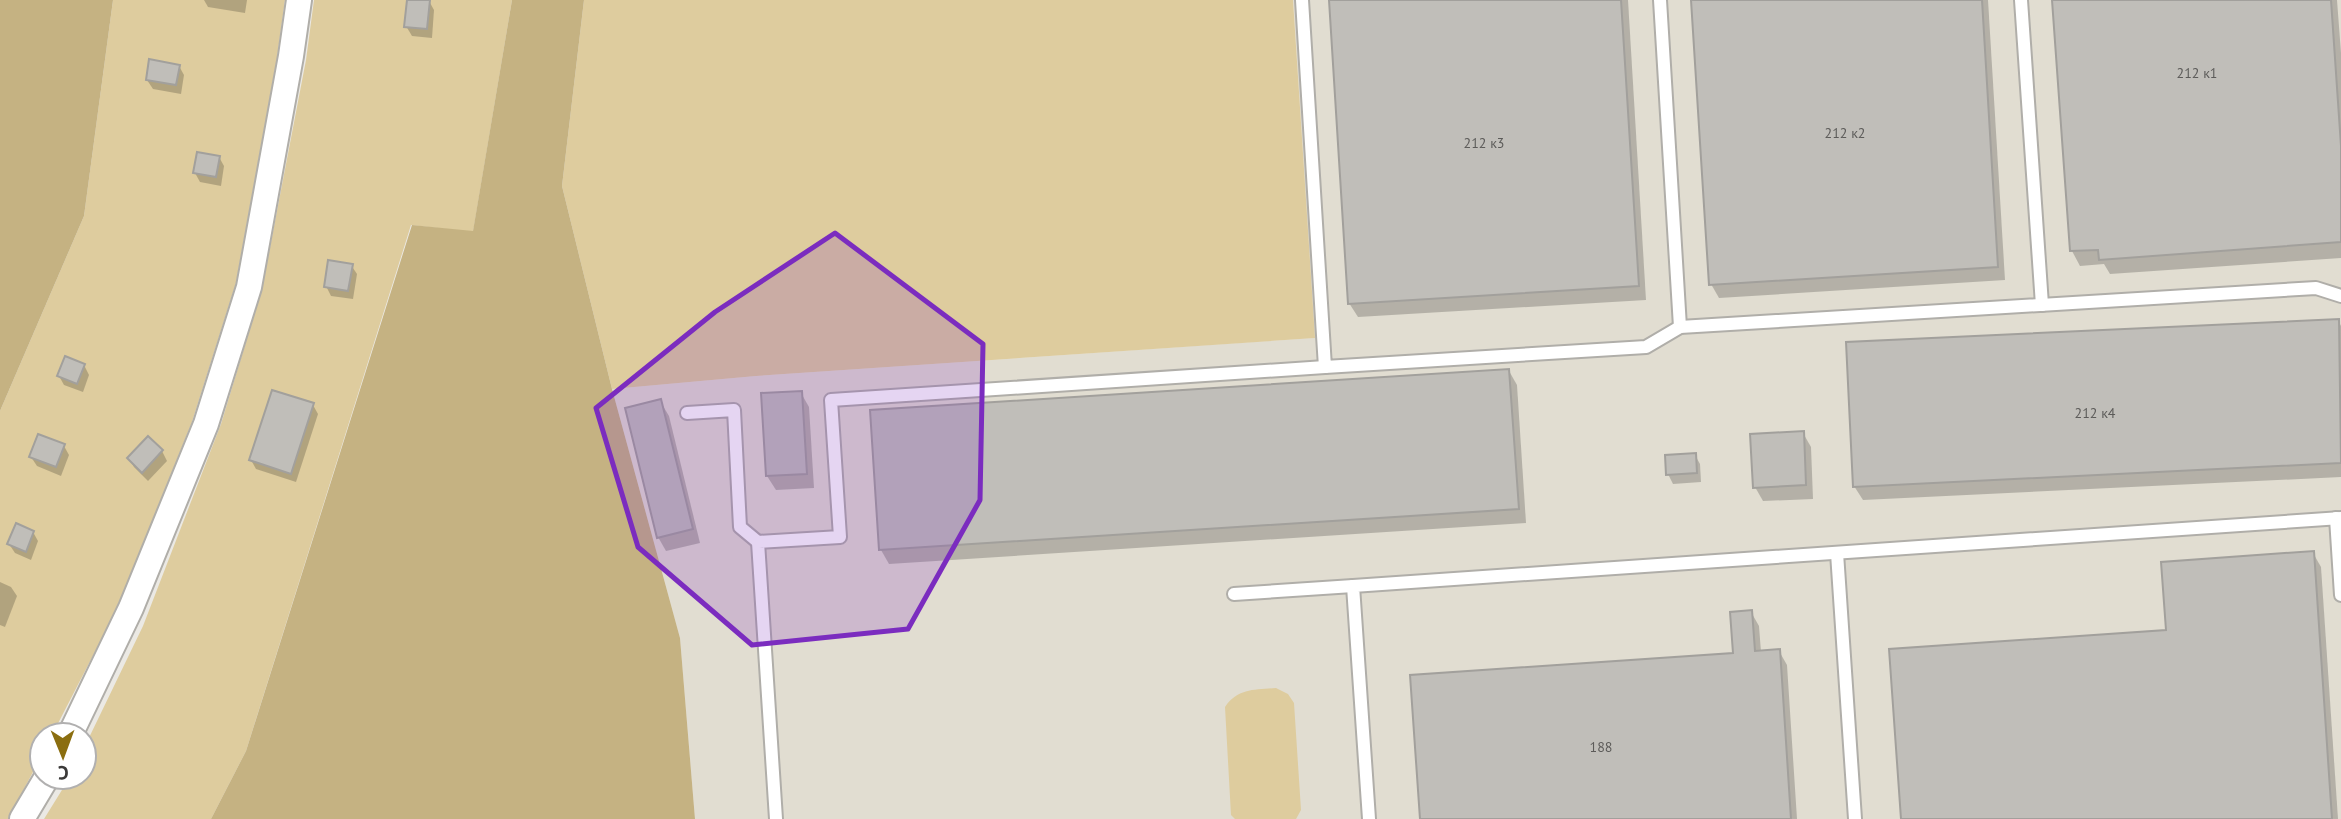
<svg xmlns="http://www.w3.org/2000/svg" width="2341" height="819" font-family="'PT Sans',sans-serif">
  <rect width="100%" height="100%" fill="#ebe9e4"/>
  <path fill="#e1ddd1" d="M1293 0H2341V819H695L680 638 612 389 756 376 1314 338Z"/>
  <g fill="#decc9e">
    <path d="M113 0H285L277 58 236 283 192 422 116 611 52 735H42V755L8 819H0V411L84 216Z"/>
    <path d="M314 0H512L473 232 411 225 246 751 211 819H44L70 777H84V748L143 626 221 424 262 289 306 60Z"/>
    <path d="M584 0H1293L1315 338 756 376 612 389 562 186Z"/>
    <path d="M1276 688 1288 694 1294 703 1301 810 1296 819H1235L1231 815 1225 707C1238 688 1255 690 1276 688Z"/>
  </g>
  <g fill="#c5b282">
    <path d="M0 0H113L84 216 0 411Z"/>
    <path d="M512 0H584L562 186 612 389 680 638 695 819H211L246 751 412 225 473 231Z"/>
  </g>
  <g fill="#0003">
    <path d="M204 0H247L245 13 208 7Z"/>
    <path d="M409 0 429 1 434 10 432 38 412 36 406 26Z"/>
    <path d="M1331 0H1628L1646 300 1358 317 1349 303Z"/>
    <path d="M1693 0H1988L2005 280 1719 298 1711 284Z"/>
    <path d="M2054 0H2337L2341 53V258L2110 274 2104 264 2080 266 2072 251Z"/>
    <path d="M179 66 184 75 181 94 153 89 147 80Z"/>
    <path d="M219 157 224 166 221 186 200 182 195 173Z"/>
    <path d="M351 265 357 274 353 299 331 296 326 286Z"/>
    <path d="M2338 320 2341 326V477L1863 500 1854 486Z"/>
    <path d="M84 365 89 375 83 392 64 385 59 376Z"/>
    <path d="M1509 371 1517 385 1526 523 889 564 881 550Z"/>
    <path d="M801 393 809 407 814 488 776 490 767 476 763 395Z"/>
    <path d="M660 401 669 416 700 543 666 551 658 537Z"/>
    <path d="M313 405 318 414 296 482 256 469 251 460Z"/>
    <path d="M1803 433 1811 447 1813 499 1763 501 1755 487Z"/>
    <path d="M148 438 162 451 167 461 148 481 134 467 129 458Z"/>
    <path d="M64 446 69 455 61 476 37 466 31 457Z"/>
    <path d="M1695 455 1700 464 1701 482 1673 484 1668 474Z"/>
    <path d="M33 532 38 541 31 560 15 553 9 544Z"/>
    <path d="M2313 553 2321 567 2338 819H1903L2168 631Z"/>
    <path d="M0 582 11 587 17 596 5 627 0 625Z"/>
    <path d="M1751 612 1759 626 1761 652 1779 651 1787 665 1797 819H1422L1735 654Z"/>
  </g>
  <g fill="#c0beb9" stroke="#a2a09c" stroke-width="2">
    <path d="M407 0H430L427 29 404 27Z"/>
    <path d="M1329 0H1621L1639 286 1348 304Z"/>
    <path d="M1691 0H1982L1998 267 1709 285Z"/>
    <path d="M2052 0H2331L2341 146V242L2099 260 2098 250 2070 251Z"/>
    <path d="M149 59 180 65 176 85 146 80Z"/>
    <path d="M197 152 220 156 216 177 193 173Z"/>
    <path d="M328 260 353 264 348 291 324 287Z"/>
    <path d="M2339 319 2341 463 1853 487 1846 342Z"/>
    <path d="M65 356 85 364 77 384 57 376Z"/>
    <path d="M1509 369 1519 509 879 550 870 410Z"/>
    <path d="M272 390 314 403 291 474 249 460Z"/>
    <path d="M802 391 807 474 766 476 761 393Z"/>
    <path d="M661 399 693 529 657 538 625 408Z"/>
    <path d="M1804 431 1806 485 1753 488 1750 434Z"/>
    <path d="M38 434 65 444 56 467 29 457Z"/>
    <path d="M148 436 163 450 142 473 127 458Z"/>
    <path d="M1696 453 1697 473 1666 475 1665 455Z"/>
    <path d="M16 523 34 531 26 552 7 544Z"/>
    <path d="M2314 551 2332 819H1901L1889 649 2166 630 2161 562Z"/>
    <path d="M1752 610 1755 651 1780 649 1791 819H1420L1410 675 1733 653 1730 612Z"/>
  </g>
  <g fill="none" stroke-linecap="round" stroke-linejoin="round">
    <defs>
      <g id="lane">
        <path d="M1302 0 1325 367 1646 347 1680 327 2316 288 2341 296"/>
        <path d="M1660 0 1680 327"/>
        <path d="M2021 0 2042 305"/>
        <path d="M687 413 734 410 740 527 758 542"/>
        <path d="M2336 518 2341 595"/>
        <path d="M1837 553 1855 819"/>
        <path d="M1234 594 1353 586"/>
        <path d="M776 819 758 542 840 537 831 400 1325 367"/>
        <path d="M1369 819 1353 586 2341 518"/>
      </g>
      <g id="street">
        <path d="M70 735 131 608 206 424 249 287 291 56 299 0"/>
        <path d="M22 819 47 777"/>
      </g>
    </defs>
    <use href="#lane" stroke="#b0aea9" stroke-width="16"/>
    <use href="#street" stroke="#b0aea9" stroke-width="28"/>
    <use href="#lane" stroke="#fff" stroke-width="12"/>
    <use href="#street" stroke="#fff" stroke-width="24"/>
  </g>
  <path fill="#7b2cbf" fill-opacity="0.2" stroke="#7b2cbf" stroke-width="5" stroke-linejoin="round" d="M835 233 983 344 980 500 908 629 752 645 638 547 596 408 715 312Z"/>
  <g text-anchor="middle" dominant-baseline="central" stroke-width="5" stroke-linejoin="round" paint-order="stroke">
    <g font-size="14" fill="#5c5b59">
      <text x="2197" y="73">212 к1</text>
      <text x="1845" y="133">212 к2</text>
      <text x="1484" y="143">212 к3</text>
      <text x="2095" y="413">212 к4</text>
      <text x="1601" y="747">188</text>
    </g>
  </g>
  <g transform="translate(63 756) rotate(179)"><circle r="33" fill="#ffffff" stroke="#b1b0b0" stroke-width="2"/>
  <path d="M0-5L12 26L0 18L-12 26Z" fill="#8b6e10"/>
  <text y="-10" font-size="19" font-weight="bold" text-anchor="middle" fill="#3b3a39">С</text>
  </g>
</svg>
